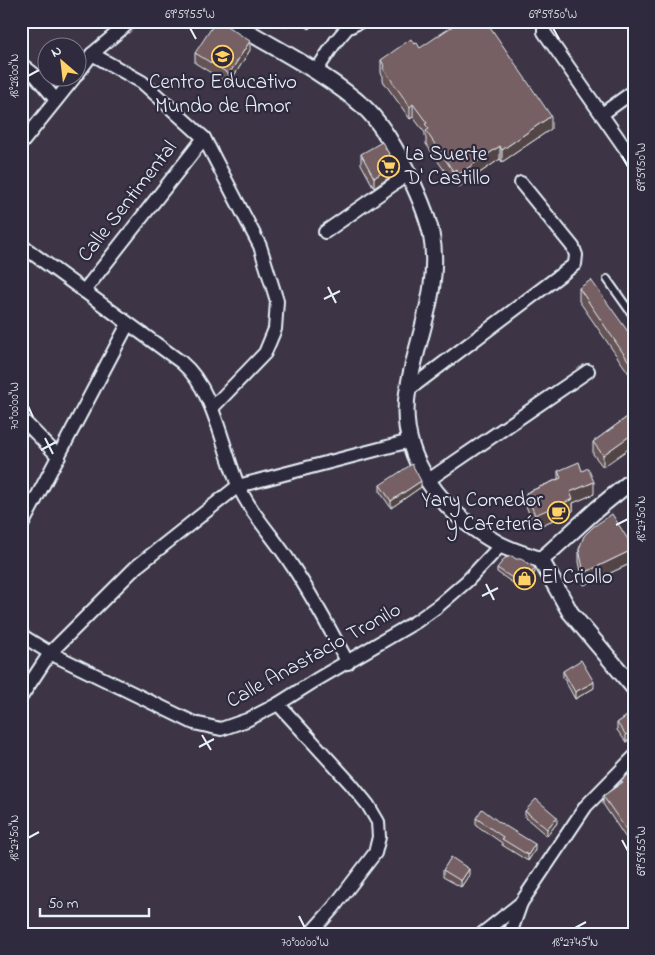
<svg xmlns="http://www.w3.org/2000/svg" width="655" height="955" font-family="'Indie Flower',sans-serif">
  <rect width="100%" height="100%" fill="#3d3545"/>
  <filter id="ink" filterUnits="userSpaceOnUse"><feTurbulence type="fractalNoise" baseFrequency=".02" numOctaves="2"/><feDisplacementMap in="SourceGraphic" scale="10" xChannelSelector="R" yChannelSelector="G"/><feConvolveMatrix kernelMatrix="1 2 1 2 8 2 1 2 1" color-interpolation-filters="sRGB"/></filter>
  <g filter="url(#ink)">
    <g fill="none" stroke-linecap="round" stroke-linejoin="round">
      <defs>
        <path id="service" d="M607 279 634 317"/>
        <g id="minor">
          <path d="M544 21V32L634 161"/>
          <path d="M92 54 142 82 204 138 260 246 277 301 275 329 265 353 212 408"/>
          <path d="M21 64 35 75 56 100"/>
          <path d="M316 71 336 41 347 28 361 21"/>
          <path d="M78 73 92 54 131 21"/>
          <path d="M602 114 634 91"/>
          <path d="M21 144 74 78"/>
          <path d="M325 232 408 174"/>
          <path d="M21 245 181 362C214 389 222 447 238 485 251 514 274 537 291 564 312 595 330 629 348 663"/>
          <path d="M84 291 204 138"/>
          <path d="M408 390 575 264 576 255 573 247 521 183"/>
          <path d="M21 418 59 457"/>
          <path d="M427 481 588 371"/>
          <path d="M21 527 128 324"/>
          <path d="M21 635 50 653 194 723 221 729 247 720 278 704 316 680 417 621 438 606 467 581 501 545"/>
          <path d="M21 697 50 653 136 567 238 486 410 441"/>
          <path d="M278 704 351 784 368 805 378 822 379 837 375 853 333 908 310 934"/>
          <path d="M482 934 521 903"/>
          <path d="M510 934 521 903 586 806 634 757"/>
        </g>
        <g id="tertiary">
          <path d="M230 21C275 49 325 72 364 107 390 131 423 198 431 233 442 286 417 337 408 389 396 457 442 513 499 544 512 551 527 555 541 560L570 612 634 688"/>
          <path d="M541 560 597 509 634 479"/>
        </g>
      </defs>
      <use href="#service" stroke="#e8f1f8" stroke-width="10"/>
      <use href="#minor" stroke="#e8f1f8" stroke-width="16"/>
      <use href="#tertiary" stroke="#e8f1f8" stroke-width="19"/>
      <use href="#service" stroke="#2f2a3d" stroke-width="6"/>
      <use href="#minor" stroke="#2f2a3d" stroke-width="12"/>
      <use href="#tertiary" stroke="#2f2a3d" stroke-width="15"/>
    </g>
    <g fill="#655355" stroke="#e8f1f8">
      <path d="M276 21H314L309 29 304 25 282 26Z"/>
      <path d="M414 44 420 48 551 129 502 162 500 159 459 187 456 182 453 183 426 144V138L425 136V133L413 117 410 119 383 81V76L381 73V60Z"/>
      <path d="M250 50 229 84 195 63V53Z"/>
      <path d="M361 154 395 173 374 188 361 164Z"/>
      <path d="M579 288 634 340V381L579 301Z"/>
      <path d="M634 412 603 467 593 454V442Z"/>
      <path d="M558 471 594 494 573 503V511L535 528 526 506V493L558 479Z"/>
      <path d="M380 485 421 487 391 508 380 492Z"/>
      <path d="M634 486V503L631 500V488Z"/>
      <path d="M579 549 634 562 584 585 579 562Z"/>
      <path d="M497 568 535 572 523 590 497 572Z"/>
      <path d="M563 671 594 688 575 699 563 677Z"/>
      <path d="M634 711V736L626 742 617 730V723Z"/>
      <path d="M634 771V850L603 804V796L621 783V780Z"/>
      <path d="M525 811 557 823 547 836 525 817Z"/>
      <path d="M476 818 535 850 528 861 502 845V843L476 825Z"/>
      <path d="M443 870 469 875 461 887 443 877Z"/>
    </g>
    <g fill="#534445" stroke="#e8f1f8">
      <path d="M309 21H314L309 29Z"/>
      <path d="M250 41V50L229 84V74Z"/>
      <path d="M413 104V117L410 119V107Z"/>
      <path d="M551 116V129L502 162V150Z"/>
      <path d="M500 146V159L459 187V174Z"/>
      <path d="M395 164V173L374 188V178Z"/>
      <path d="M456 169V182L453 183V171Z"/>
      <path d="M634 433V445L603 467V455Z"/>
      <path d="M421 481V487L391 508V501Z"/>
      <path d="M594 482V494L573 503V511L535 528V515L570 492Z"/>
      <path d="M634 549V562L584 585V573Z"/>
      <path d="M535 568V572L523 590V585Z"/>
      <path d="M594 682V688L575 699V692Z"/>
      <path d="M634 729V736L626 742V735Z"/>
      <path d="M557 817V823L547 836V829Z"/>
      <path d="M535 844V850L528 861V855Z"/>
      <path d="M469 869V875L461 887V881Z"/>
    </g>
    <g fill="#766163" stroke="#e8f1f8">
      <path d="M216 21H219L250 41 229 74 195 53Z"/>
      <path d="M460 21H486L551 116 502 150 500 146 459 174 456 169 453 171 426 131 429 129 425 124 427 123 413 104 410 107 383 68 385 67 381 60 411 39 414 44 417 43 420 48Z"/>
      <path d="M382 142 395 164 374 178 361 154Z"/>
      <path d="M591 280 634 340V369L579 288Z"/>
      <path d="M634 412V433L603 455 593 442Z"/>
      <path d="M579 462 582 471 588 468 594 482 570 492 573 499 535 515 526 493 561 478 558 471Z"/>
      <path d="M412 464 421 481 391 501 380 485Z"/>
      <path d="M612 514 634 549 584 573 579 549 584 536 593 527Z"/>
      <path d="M512 556 516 559H521L535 568 523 585 497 568 505 558Z"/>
      <path d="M581 660 594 682 575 692 563 671Z"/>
      <path d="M634 711V729L626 735 617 723Z"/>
      <path d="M634 771V841L603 796 623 782 621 780Z"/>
      <path d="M536 799 557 817 547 829 525 811Z"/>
      <path d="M482 809 499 822 535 844 528 855 502 839 503 837 476 818Z"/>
      <path d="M451 857 469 869 461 881 443 870Z"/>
    </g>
  </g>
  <path fill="none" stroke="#e8f1f8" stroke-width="2" d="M190 28 196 39M553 28 559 39M28 76 39 70M622 156 628 167M328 287 336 303M324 299 340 291M28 406 33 417M45 438 53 454M41 450 56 442M616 525 628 519M486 584 494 600M482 596 498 588M202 735 211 750M199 747 214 739M28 838 39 832M622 840 628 851M299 916 305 928M575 928 586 922"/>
  <defs>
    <symbol id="school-ring" viewBox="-11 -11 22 22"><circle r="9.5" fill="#2f2a3d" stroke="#ffd166" stroke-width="1.5"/><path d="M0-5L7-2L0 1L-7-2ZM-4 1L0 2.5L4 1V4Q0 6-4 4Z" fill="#ffd166"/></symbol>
    <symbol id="supermarket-ring" viewBox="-11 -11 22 22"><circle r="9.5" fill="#2f2a3d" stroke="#ffd166" stroke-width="1.5"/><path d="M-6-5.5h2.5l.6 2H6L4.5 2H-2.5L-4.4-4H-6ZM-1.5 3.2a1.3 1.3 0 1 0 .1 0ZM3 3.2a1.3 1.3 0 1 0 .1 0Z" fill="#ffd166"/></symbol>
    <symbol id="cafe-ring" viewBox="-11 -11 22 22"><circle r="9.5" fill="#2f2a3d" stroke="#ffd166" stroke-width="1.5"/><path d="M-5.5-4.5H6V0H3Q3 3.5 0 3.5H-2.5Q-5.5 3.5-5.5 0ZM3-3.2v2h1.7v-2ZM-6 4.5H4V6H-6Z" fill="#ffd166"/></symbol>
    <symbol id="shop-ring" viewBox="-11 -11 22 22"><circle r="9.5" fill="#2f2a3d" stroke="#ffd166" stroke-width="1.5"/><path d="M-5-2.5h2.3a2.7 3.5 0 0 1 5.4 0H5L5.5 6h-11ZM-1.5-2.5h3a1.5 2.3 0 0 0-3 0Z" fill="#ffd166"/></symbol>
  </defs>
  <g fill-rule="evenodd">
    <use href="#school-ring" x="210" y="44" width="25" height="25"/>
    <use href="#supermarket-ring" x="376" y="154" width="25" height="25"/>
    <use href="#cafe-ring" x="546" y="500" width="25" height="25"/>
    <use href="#shop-ring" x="512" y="566" width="25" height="25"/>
  </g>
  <g text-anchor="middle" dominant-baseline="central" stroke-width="4.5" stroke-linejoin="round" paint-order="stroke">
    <g font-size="21" fill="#e8f1f8" stroke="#2f2a3d" text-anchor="start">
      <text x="223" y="83" text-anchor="middle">Centro Educativo<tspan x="223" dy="24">Mundo de Amor</tspan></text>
      <text x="405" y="155">La Suerte<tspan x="405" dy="24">D' Castillo</tspan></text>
      <text x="543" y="501" text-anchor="end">Yary Comedor<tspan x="543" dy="24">y Cafetería</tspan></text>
      <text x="541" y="578">El Criollo</text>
    </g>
    <g font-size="21" fill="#e8f1f8" stroke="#2f2a3d">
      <text transform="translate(128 202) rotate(-52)">Calle Sentimental</text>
      <text transform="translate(314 656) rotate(-29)">Calle Anastacio Tronilo</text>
    </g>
  </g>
  <rect width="655" height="955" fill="none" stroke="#2f2a3d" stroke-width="55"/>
  <g transform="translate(62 62) rotate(332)"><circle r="24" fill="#2f2a3d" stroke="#797a88"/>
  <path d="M0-4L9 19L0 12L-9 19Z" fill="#ffd166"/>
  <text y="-8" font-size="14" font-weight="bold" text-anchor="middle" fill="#e8f1f8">N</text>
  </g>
  <path d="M40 908v8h109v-8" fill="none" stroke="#e8f1f8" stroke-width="2.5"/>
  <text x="48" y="908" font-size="15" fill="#e8f1f8" stroke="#2f2a3d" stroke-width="4" paint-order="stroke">50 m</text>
  <rect x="28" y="28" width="600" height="900" fill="none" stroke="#e8f1f8" stroke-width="2"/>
  <g font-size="12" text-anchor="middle" fill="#e8f1f8">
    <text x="190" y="18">69°59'55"W</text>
    <text x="553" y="18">69°59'50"W</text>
    <text transform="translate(14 76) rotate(-90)" y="4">18°28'00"N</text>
    <text transform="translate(641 167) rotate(-90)" y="4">69°59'50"W</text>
    <text transform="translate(14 406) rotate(-90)" y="4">70°00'00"W</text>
    <text transform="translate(641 519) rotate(-90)" y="4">18°27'50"N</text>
    <text transform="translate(14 838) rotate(-90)" y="4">18°27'50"N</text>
    <text transform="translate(641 851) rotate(-90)" y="4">69°59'55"W</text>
    <text x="305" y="946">70°00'00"W</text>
    <text x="575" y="946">18°27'45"N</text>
  </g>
</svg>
